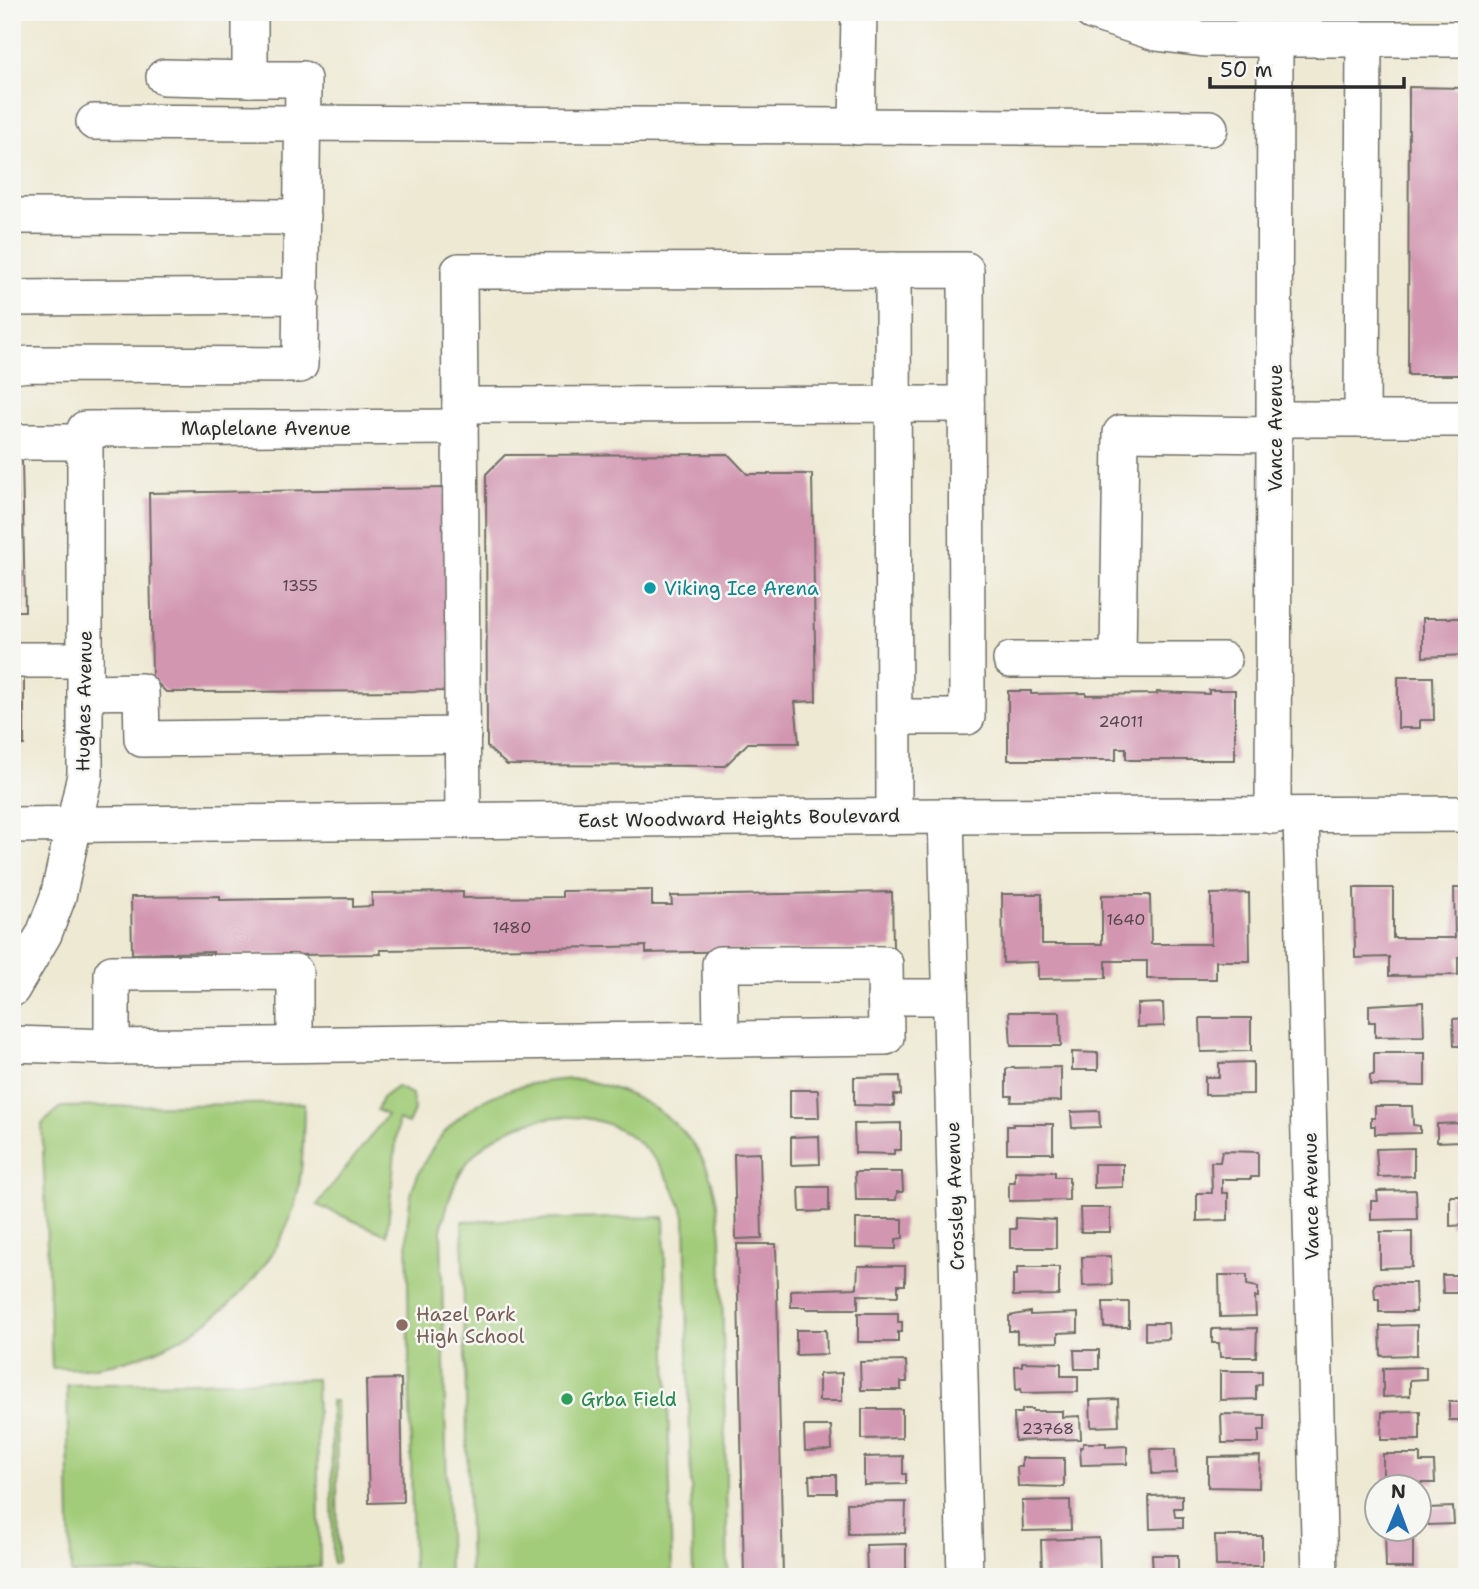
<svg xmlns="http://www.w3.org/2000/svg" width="1479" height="1589" font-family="'Shantell Sans',sans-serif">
  <rect width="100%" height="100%" fill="#f6f6f2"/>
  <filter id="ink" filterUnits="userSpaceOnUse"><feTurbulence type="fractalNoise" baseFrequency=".0143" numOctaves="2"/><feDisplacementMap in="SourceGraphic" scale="14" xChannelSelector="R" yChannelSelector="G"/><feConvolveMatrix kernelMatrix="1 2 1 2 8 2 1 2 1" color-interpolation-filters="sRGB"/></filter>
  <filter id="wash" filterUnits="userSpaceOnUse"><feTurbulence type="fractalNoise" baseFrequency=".00686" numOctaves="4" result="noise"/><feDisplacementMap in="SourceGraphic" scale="28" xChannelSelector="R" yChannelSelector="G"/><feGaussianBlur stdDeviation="1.57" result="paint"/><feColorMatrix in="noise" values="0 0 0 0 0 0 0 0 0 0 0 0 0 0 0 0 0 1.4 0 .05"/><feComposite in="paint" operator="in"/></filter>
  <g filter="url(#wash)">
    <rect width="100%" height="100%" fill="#eee9d3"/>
    <g fill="#a2cc79" stroke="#667c52" stroke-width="2">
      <path d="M578 1079C629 1089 680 1114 704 1162 716 1185 718 1211 721 1236L728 1577H693L685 1216C674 1186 661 1162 637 1141 586 1098 497 1115 462 1170 451 1188 446 1210 441 1230L449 1577H413L407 1226C409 1213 409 1197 414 1184 445 1108 499 1081 578 1079Z"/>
      <path d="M397 1087 412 1094 414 1111 408 1124 398 1120 387 1235 317 1205 387 1115 377 1110 382 1098Z"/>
      <path d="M304 1103C303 1141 304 1183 290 1219 257 1298 180 1355 95 1367 81 1369 66 1368 52 1368L42 1124 61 1107Z"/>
      <path d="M664 1217 672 1577H470L462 1221Z"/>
      <path d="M316 1379 320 1567 71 1574 67 1385Z"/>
      <path d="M331 1401H336L338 1563 333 1564Z"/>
    </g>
    <g id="blocks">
      <g fill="#d296b1">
        <path d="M1409 87 1467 88V375H1408Z"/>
        <path d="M728 454 747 474H812L816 701 795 702 799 743H748L725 766 507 765 487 747 486 474 505 455Z"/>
        <path d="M12 459H22L25 611H12Z"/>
        <path d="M446 488 451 691 166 692 152 678 149 493Z"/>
        <path d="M1423 618H1464L1465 655 1423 657Z"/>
        <rect x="12" y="674" width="12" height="71"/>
        <path d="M1398 677H1433L1434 720H1420V728H1398Z"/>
        <path d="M1209 690H1235V760H1130L1126 759V748H1116V760H1008V691H1031V694L1086 693V695L1157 694V692L1209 694Z"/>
        <path d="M1354 888H1393V938H1455L1454 888H1467V957H1458V975L1389 976V957L1355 958Z"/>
        <path d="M652 890V905H672L671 896 892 892 893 948 646 953V946L607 947 380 950 381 954 213 956V952L132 954 131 897 220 896V900L353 898V907L372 906V893L463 892V898L562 897V891Z"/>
        <path d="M1249 893 1250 961H1216V979H1147V961H1106V978L1038 979V962L1003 963 1002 894H1042V944H1102V895H1150L1151 944H1211V894Z"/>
        <path d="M1423 1002 1424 1036 1375 1037V1022H1369V1005Z"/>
        <path d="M1163 1003 1164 1026 1137 1027V1004Z"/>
        <path d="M1009 1012H1060L1061 1046H1011Z"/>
        <path d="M1200 1018H1251V1051L1201 1052Z"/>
        <path d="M1467 1018V1046H1454L1453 1019Z"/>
        <path d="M1072 1052 1098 1053V1070H1072Z"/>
        <path d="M1374 1053H1425V1086L1370 1085V1075H1374Z"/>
        <path d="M1253 1062V1094L1205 1095V1077H1219V1063Z"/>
        <path d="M1061 1067V1101L1011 1102 1012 1096H1006V1070L1009 1068Z"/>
        <path d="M900 1076 901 1095H894V1106L854 1105V1077Z"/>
        <path d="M790 1090H818L819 1118H790Z"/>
        <path d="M1375 1106H1412L1413 1125 1420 1126V1133L1375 1134V1126H1371V1118H1375Z"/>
        <path d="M1099 1111 1100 1127 1072 1128 1071 1112Z"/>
        <path d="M901 1123V1150H894V1154L855 1153 854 1124Z"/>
        <path d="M1461 1123V1141L1437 1142V1124Z"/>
        <path d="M1013 1124H1053V1153H1007V1126H1013Z"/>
        <path d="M819 1136 820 1164 791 1165V1137Z"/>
        <path d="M1414 1148V1176L1378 1177 1376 1149Z"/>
        <path d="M1222 1151 1258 1152V1177H1251V1179H1222V1193H1228V1220L1197 1221V1193H1212L1211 1162H1220Z"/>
        <path d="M760 1153 762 1238 736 1239 734 1154Z"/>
        <path d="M1094 1164H1123V1187L1094 1188Z"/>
        <path d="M1015 1171 1055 1172V1177H1069V1200L1009 1201V1182H1015Z"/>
        <path d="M855 1172H902L903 1192H897L896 1200H856Z"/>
        <path d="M799 1187H829V1211L800 1212Z"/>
        <path d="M1416 1190 1417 1219 1371 1220V1201H1378L1377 1191Z"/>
        <path d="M1450 1196H1467V1225L1450 1226Z"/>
        <path d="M1080 1208H1110V1232H1081Z"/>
        <path d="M1016 1218 1056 1220V1248H1010V1229H1016Z"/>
        <path d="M856 1219H903V1238L896 1239V1249L856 1248Z"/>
        <path d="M1380 1232H1412V1267L1380 1268Z"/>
        <path d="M737 1244H776L783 1577H744Z"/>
        <path d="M1111 1256 1112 1285 1083 1286 1082 1257Z"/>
        <path d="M858 1266H905V1285H898V1296L858 1295V1309H806V1307H791V1290L857 1288Z"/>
        <path d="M1017 1267H1059V1295L1013 1296V1275H1017Z"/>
        <path d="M1219 1275H1247V1285L1258 1287V1297H1255L1256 1316 1220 1317Z"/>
        <path d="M1442 1275H1466L1467 1293H1443Z"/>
        <path d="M1377 1283H1415L1416 1312H1379V1299H1375L1374 1285Z"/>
        <path d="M1103 1302H1129V1327H1104Z"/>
        <path d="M1030 1312V1315L1078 1313V1332L1058 1333V1342L1017 1343V1331H1009V1316Z"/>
        <path d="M858 1313H898V1322H902V1332H898V1342H858Z"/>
        <path d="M1145 1323H1168L1169 1339 1145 1340Z"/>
        <path d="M1417 1325V1355L1381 1356 1380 1326Z"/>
        <path d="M1257 1328 1256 1357H1220L1219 1343H1212V1329Z"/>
        <path d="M796 1330H826L827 1354 796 1355Z"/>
        <path d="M1074 1350H1099V1369H1075Z"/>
        <path d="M906 1361 907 1382H901V1390H861L860 1362Z"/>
        <path d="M1022 1362 1061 1363V1376H1078V1392L1021 1393V1389L1016 1390 1015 1366H1022Z"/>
        <path d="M1426 1367V1379L1410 1380V1396L1383 1397V1368Z"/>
        <path d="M1220 1371H1262V1384L1256 1386V1399L1220 1400Z"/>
        <path d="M842 1373V1401H819V1374Z"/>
        <path d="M401 1379 403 1502 369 1503 366 1380Z"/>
        <path d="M1118 1399 1119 1426 1091 1427 1090 1400Z"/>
        <rect x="1449" y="1402" width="18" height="18"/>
        <path d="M862 1409H902V1438L862 1439Z"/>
        <path d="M1022 1409H1033V1411H1062V1417L1080 1416 1081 1439 1015 1441 1014 1413H1022Z"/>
        <path d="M1420 1411V1440H1381L1382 1412Z"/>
        <path d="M1221 1414 1265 1415V1430H1259V1443H1222Z"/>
        <path d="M804 1426H831L832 1450 805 1451Z"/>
        <path d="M1083 1443H1106V1447L1127 1446V1464L1081 1465 1080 1447H1083Z"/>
        <path d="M1151 1449H1175L1176 1473 1152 1474Z"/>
        <path d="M1383 1454H1420V1462H1434L1435 1483H1383Z"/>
        <path d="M903 1456V1474H906V1484L864 1485V1457Z"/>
        <path d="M1260 1456 1259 1488 1208 1487V1457Z"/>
        <path d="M1022 1458H1064V1487L1018 1486 1017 1467H1022Z"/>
        <path d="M809 1475H836V1493H810Z"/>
        <path d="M1182 1495V1508H1174L1175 1517H1183V1528L1150 1529 1149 1496Z"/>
        <path d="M1070 1500 1071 1530 1023 1531 1022 1501Z"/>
        <path d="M906 1502 905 1533 848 1534 847 1503Z"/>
        <path d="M1453 1507 1454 1524 1428 1525 1427 1508Z"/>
        <path d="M1385 1530H1413V1568H1386Z"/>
        <path d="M1215 1536H1262V1566H1216Z"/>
        <path d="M1099 1538 1100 1573 1042 1575 1041 1540Z"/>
        <path d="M906 1544V1575L867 1574 866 1545Z"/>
        <path d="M1152 1555H1178V1575H1153Z"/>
      </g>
    </g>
  </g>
  <g filter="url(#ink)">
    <use href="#blocks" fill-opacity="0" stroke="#6f6e66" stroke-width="2"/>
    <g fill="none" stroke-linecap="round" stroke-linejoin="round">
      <defs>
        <g id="minor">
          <path d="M1092 12 1156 33 1204 39H1467"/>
          <path d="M164 77 250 79"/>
          <path d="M94 122 1210 128"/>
          <path d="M857 127 859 12"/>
          <path d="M12 216 302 217"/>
          <path d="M893 270 894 816"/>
          <path d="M12 298 302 296"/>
          <path d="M12 366 29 364 300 365 303 79H250V12"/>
          <path d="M460 405 966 404"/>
          <path d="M1275 419H1467"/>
          <path d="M1362 419 1364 40"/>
          <path d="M12 442H85"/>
          <path d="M1118 659 1121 433 1275 435"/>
          <path d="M12 660H85"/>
          <path d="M1011 660H1223"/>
          <path d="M85 692 141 691 142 739 463 735"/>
          <path d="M946 816 965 1577"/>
          <path d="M1273 816 1275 40"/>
          <path d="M1301 816 1320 1577"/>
          <path d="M463 821 459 271 966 270 967 717H895"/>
          <path d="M12 825 946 816 1467 814"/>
          <path d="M12 989 44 934 58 897 85 775V429L460 427"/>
          <path d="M885 997H949"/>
          <path d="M12 1044 112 1047 886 1037 885 964H720L721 1038"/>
          <path d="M112 1047V973L295 972V1044"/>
        </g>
      </defs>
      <use href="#minor" stroke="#6f6e66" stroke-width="38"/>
      <use href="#minor" stroke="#fff" stroke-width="35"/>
    </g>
  </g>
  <circle fill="#0f9aa8" stroke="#f6f6f2" stroke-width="2.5" cx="650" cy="588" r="7"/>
  <circle fill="#8d6e63" stroke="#f6f6f2" stroke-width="2.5" cx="402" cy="1325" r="7"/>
  <circle fill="#2e9e5b" stroke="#f6f6f2" stroke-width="2.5" cx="567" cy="1399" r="7"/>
  <g text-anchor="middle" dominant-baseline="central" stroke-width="5" stroke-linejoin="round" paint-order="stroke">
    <g font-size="16" fill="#55464c">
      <text x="300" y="585">1355</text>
      <text x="1121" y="721">24011</text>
      <text x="1126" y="919">1640</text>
      <text x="512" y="927">1480</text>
      <text x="1048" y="1428">23768</text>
    </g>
    <g font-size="19" fill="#2b2b2b" stroke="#f6f6f2">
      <text x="266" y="428">Maplelane Avenue</text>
      <text transform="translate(1275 428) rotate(-90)">Vance Avenue</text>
      <text transform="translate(84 701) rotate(-89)">Hughes Avenue</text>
      <text transform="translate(739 818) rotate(-1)">East Woodward Heights Boulevard</text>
      <text transform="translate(955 1196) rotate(-92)">Crossley Avenue</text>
      <text transform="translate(1311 1196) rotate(-91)">Vance Avenue</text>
    </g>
    <g font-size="19" fill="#0d838f" stroke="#f6f6f2" text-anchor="start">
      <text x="664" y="588">Viking Ice Arena</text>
    </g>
    <g font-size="19" fill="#785e54" stroke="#f6f6f2" text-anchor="start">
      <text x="416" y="1314">Hazel Park<tspan x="416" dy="22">High School</tspan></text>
    </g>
    <g font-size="19" fill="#27864d" stroke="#f6f6f2" text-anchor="start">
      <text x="581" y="1399">Grba Field</text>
    </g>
  </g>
  <rect width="1479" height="1589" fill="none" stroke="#f6f6f2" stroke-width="42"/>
  <g transform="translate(1398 1508) rotate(1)"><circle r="33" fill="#f6f6f2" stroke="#a5a5a2" stroke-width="2"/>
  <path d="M0-5L12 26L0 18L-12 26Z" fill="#1f6fb2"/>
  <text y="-10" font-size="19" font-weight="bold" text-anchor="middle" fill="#2b2b2b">N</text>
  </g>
  <path d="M1210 77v10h194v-10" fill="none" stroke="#2b2b2b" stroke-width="3.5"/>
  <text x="1220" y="77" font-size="21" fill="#2b2b2b" stroke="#f6f6f2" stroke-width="5" paint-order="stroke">50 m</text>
</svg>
